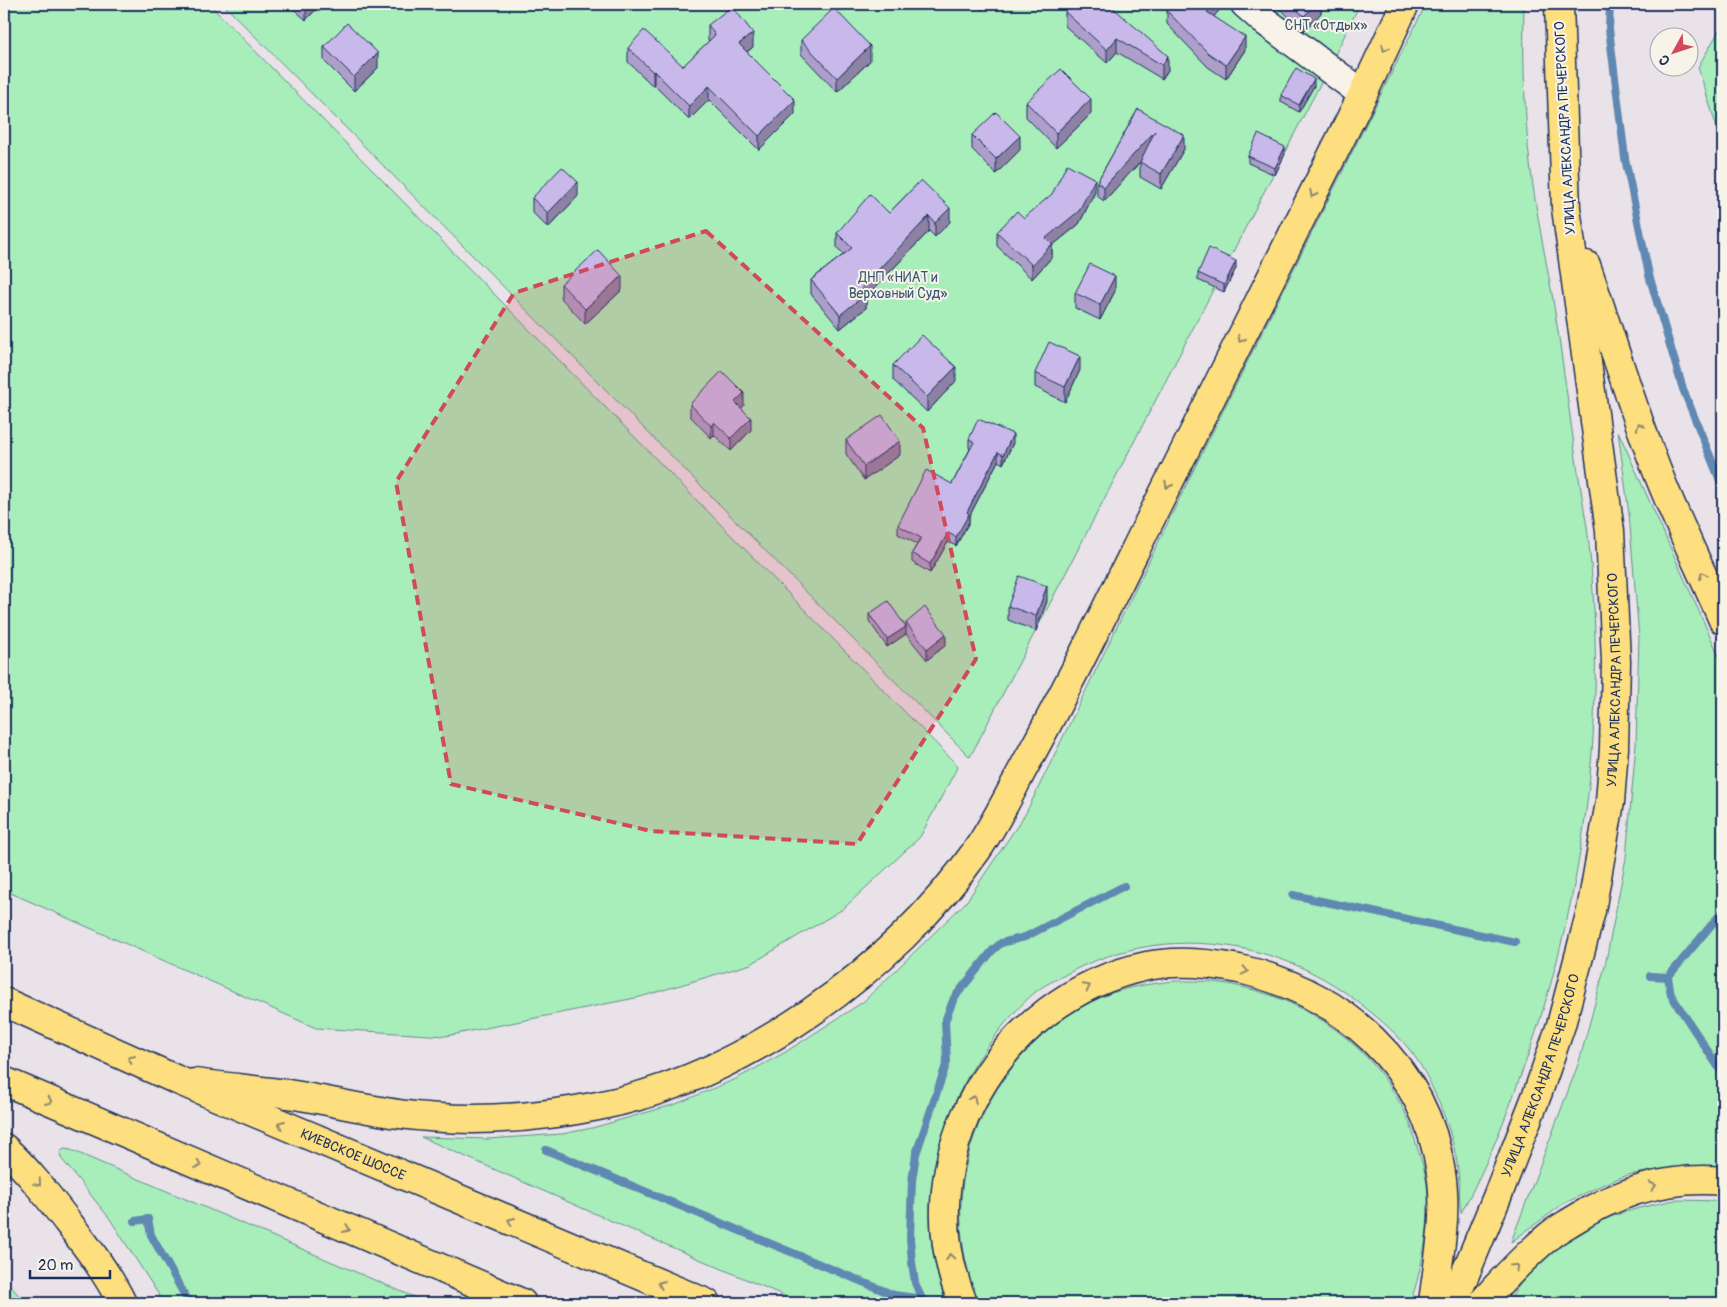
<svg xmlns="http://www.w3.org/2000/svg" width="1727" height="1307" font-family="Pangolin,sans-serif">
  <rect width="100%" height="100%" fill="#e9e2e9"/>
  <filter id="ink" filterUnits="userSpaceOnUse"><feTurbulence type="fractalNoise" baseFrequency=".02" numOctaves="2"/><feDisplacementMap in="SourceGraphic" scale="10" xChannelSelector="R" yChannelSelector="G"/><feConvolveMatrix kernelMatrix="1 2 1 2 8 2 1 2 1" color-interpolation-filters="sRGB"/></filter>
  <g filter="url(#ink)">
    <g fill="#a8eeba" stroke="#628e8c">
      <path d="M4 4H209L958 766 920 837 843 909 751 964 640 997 446 1036 316 1028 4 890Z"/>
      <path d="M223 4H1360L1328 69 970 757Z"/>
      <path d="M1426 4H1524C1523 51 1524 99 1528 146 1533 196 1543 245 1552 294 1562 353 1569 413 1578 472 1581 490 1584 509 1587 527 1610 716 1585 905 1518 1083 1502 1128 1484 1171 1461 1213 1459 1199 1460 1185 1458 1171 1455 1140 1440 1101 1425 1073 1410 1044 1384 1022 1358 1002 1275 936 1156 923 1063 976 1055 980 1046 984 1038 990 1024 1001 1014 1013 1002 1027 980 1055 962 1082 950 1115 925 1181 923 1237 946 1303H801L625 1227 421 1137 488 1139 562 1134 592 1128 676 1104 736 1079 784 1053 863 1002 966 902 1026 813 1194 469Z"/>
      <path d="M1723 24V147L1698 67Z"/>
      <path d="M1618 431 1723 665V1168H1674L1627 1175 1604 1184 1563 1204 1511 1242 1579 1062 1605 966 1626 858 1636 744 1639 637 1629 514Z"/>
      <path d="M1175 981C1193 981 1211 981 1228 984 1307 998 1375 1046 1408 1119 1412 1127 1414 1136 1416 1144 1422 1161 1427 1177 1428 1196 1430 1228 1421 1273 1410 1303H977C973 1293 970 1281 968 1270 940 1164 995 1052 1091 1002 1117 988 1146 984 1175 981Z"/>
      <path d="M64 1149 71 1150 428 1303H164L110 1219 61 1158 60 1152Z"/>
      <path d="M1675 1200 1723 1201V1303H1508C1512 1297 1516 1290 1520 1284 1537 1262 1579 1230 1605 1219 1628 1210 1651 1205 1675 1200Z"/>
      <path d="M4 1279 26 1303H4Z"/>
    </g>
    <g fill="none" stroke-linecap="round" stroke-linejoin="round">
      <g stroke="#5f88b2" stroke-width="8">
        <path d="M1610 4 1609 29 1625 158 1649 275 1683 389 1723 488"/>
        <path d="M1293 895 1515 942"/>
        <path d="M1723 911 1668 977 1671 995 1723 1074"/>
        <path d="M1650 976 1668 977"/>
        <path d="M546 1150 894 1295 922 1299 915 1283 912 1262 910 1238 912 1181 916 1154 947 1062 945 1021 954 998 992 951 1001 943 1025 937 1124 886"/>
        <path d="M135 1221 148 1219 151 1235 189 1303"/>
      </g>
      <defs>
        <path id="minor" d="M1245 4 1262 19 1363 94"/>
        <g id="major">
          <path d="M1586 265C1609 331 1629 398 1654 463 1674 516 1700 568 1723 620"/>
          <path d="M194 1083C225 1087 257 1090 288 1094 326 1100 362 1109 399 1114 465 1123 533 1119 598 1106 744 1077 892 971 977 850 995 824 1009 795 1024 767 1069 686 1109 603 1150 520 1221 378 1292 236 1363 94L1405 4"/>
          <path d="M4 1148C28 1170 47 1195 67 1221 87 1247 108 1274 122 1303"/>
          <path d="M963 1303C903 1160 999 997 1147 966 1177 960 1209 963 1239 969 1341 992 1426 1066 1441 1173 1448 1215 1438 1261 1433 1303"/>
          <path id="s1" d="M1453 1303 1497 1197 1538 1092 1561 1025 1591 911 1610 802 1614 748 1616 662 1610 531 1566 208 1559 4"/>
          <path d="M1482 1303C1503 1279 1525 1256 1549 1236 1556 1230 1564 1226 1572 1221 1617 1192 1669 1176 1723 1181"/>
        </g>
        <g id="highway">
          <path id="s2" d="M4 1002 175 1079 706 1303"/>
          <path d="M4 1081 522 1303"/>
        </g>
      </defs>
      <use href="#minor" stroke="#1b2f5e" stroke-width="31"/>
      <use href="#major" stroke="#1b2f5e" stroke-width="31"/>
      <use href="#highway" stroke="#1b2f5e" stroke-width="31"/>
      <use href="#minor" stroke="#f7f3e8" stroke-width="28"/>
      <use href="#major" stroke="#fedf80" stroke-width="28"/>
      <use href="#highway" stroke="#fedf80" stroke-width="28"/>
    </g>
    <g fill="#ad9fc9" stroke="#1b2f5e">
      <path d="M288 4H321L306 20Z"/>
      <path d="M975 4H988L982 10Z"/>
      <path d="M1109 4 1168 70 1162 79 1117 52 1107 63 1065 26V12Z"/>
      <path d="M1222 4V7L1214 16 1245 50 1226 79 1208 67 1167 24V11Z"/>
      <path d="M1275 4H1321V13L1304 31Z"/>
      <path d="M708 25 753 47 747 52 795 114 759 150 709 100 689 120 654 85 653 86 628 62V48L683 66 709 41 708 40Z"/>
      <path d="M801 40 870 61 837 92 801 54Z"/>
      <path d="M324 47 378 68 354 91 324 61Z"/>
      <path d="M1314 86 1299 112 1281 102V95Z"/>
      <path d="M1026 102 1091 114 1056 148 1026 117Z"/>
      <path d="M1138 109 1184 149 1161 189 1140 177V162L1104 201 1097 196V182Z"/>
      <path d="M972 135 1020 150 996 174 972 149Z"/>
      <path d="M1285 154 1275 175 1248 163V156Z"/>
      <path d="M921 180 950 222 935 237 929 231 866 297V308L840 329 811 294V280L844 254 837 248V233L889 213Z"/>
      <path d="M1095 192 1079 224 1052 246V257L1032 279 997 246V232L1024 218Z"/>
      <path d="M578 196 548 228 532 212V198Z"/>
      <path d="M1236 268 1224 292 1198 280V273Z"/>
      <path d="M561 284 622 290 585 324 561 298Z"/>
      <path d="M1115 291 1100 320 1075 308V293Z"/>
      <path d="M893 365 956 381 927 412 893 380Z"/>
      <path d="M1080 370 1065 402 1035 387V373Z"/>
      <path d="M690 404 744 406 741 408 751 430 731 451 714 435 711 438 690 416Z"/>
      <path d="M969 439 1013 443 1003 464 998 461 969 517V522L956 546 948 542 930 573 912 562V553L917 544 898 534V525L952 484 970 449 969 448Z"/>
      <path d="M846 440 900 455 864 480 846 454Z"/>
      <path d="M1047 601 1036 631 1008 620V606Z"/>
      <path d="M869 614 906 627V623L946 645 927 660 906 634 887 647 869 621Z"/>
    </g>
    <g fill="#8d82a4" stroke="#1b2f5e">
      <path d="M308 4H321L306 20V6Z"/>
      <path d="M982 4H988L982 10Z"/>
      <path d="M1214 4H1222V7L1207 25V12Z"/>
      <path d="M1316 4H1321V13L1304 31V16Z"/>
      <path d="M753 33V47L739 58V44Z"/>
      <path d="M1245 37V50L1226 79V65Z"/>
      <path d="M1117 38V52L1107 63V50Z"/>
      <path d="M870 46V61L837 92V78Z"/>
      <path d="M378 53V68L354 91V77Z"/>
      <path d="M1168 56V70L1162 79V65Z"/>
      <path d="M654 71V85L653 86V72Z"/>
      <path d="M1314 79V86L1299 112V105Z"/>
      <path d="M709 86V100L689 120V106Z"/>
      <path d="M1091 99V114L1056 148V133Z"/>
      <path d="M795 100V114L759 150V136Z"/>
      <path d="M1155 131V146L1104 201V187Z"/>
      <path d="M1184 135V149L1161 189V174Z"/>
      <path d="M1020 136V150L996 174V159Z"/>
      <path d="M1285 147V154L1275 175V168Z"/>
      <path d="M1095 179V192L1079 224 1052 246V257L1032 279V265L1046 238Z"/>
      <path d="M578 182V196L548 228V213Z"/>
      <path d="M950 208V222L935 237V223Z"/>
      <path d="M929 216V231L866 297V308L840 329V315L861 288Z"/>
      <path d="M1236 261V268L1224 292V285Z"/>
      <path d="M622 276V290L585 324V309Z"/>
      <path d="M1115 276V291L1100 320V305Z"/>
      <path d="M1080 356V370L1065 402V387Z"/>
      <path d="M956 367V381L927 412V397Z"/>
      <path d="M744 393V406L735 415V402Z"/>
      <path d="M751 418V430L731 451V438Z"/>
      <path d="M714 422V435L711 438V426Z"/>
      <path d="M1013 434V443L1003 464V455Z"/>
      <path d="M900 441V455L864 480V466Z"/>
      <path d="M998 452V461L969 517V522L956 546V537L967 512Z"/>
      <path d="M948 533V542L930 573V564Z"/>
      <path d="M1047 586V601L1036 631V616Z"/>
      <path d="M906 627V634L887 647V639Z"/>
      <path d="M946 634V645L927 660V649Z"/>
    </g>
    <g fill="#c9b9ea" stroke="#1b2f5e">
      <path d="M1073 4H1109L1168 56 1162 65 1117 38 1107 50 1065 12Z"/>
      <path d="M1174 4H1214L1207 12 1245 37 1226 65 1208 53 1167 11Z"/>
      <path d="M1290 4H1316L1304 16Z"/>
      <path d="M732 6 753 33 739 44 795 100 759 136 709 86 689 106 654 71 653 72 628 48 644 30 683 66 715 35 708 25Z"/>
      <path d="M834 8 870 46 837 78 801 40Z"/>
      <path d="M347 23 378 53 354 77 324 47Z"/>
      <path d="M1296 68 1314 79 1299 105 1281 95Z"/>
      <path d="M1061 69 1091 99 1056 133 1026 102Z"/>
      <path d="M1138 109 1184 135 1161 174 1140 162 1155 131 1104 187 1097 182Z"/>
      <path d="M996 112 1020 136 996 159 972 135Z"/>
      <path d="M1258 134 1285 147 1275 168 1248 156Z"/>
      <path d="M1067 164 1095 179 1079 211 1046 238 1052 244 1032 265 997 232 1017 211 1024 218 1052 194Z"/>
      <path d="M562 167 578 182 548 213 532 198Z"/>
      <path d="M921 180 950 208 935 223 929 216 861 288 866 294 840 315 811 280 852 248 837 233 870 194 889 213Z"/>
      <path d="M1209 248 1236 261 1224 285 1198 273Z"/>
      <path d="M598 250 622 276 585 309 561 284Z"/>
      <path d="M1090 264 1115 276 1100 305 1075 293Z"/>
      <path d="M922 335 956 367 927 397 893 365Z"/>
      <path d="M1049 342 1080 356 1065 387 1035 373Z"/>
      <path d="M722 371 744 393 735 402 751 418 731 438 714 422 711 426 690 404Z"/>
      <path d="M882 415 900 441 864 466 846 440Z"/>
      <path d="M978 419 1013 434 1003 455 998 452 967 512 969 514 956 537 948 533 930 564 912 553 921 538 898 525 926 470 952 484 974 442 969 439Z"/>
      <path d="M1019 576 1047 586 1036 616 1008 606Z"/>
      <path d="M888 601 906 627 887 639 869 614Z"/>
      <path d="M925 607 946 634 927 649 906 623Z"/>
    </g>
    <defs><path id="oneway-chevron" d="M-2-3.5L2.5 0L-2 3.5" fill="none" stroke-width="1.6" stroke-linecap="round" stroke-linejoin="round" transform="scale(1.25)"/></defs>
    <g stroke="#8c876f">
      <use href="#oneway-chevron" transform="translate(1385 48) rotate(115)"/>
      <use href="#oneway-chevron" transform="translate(1313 194) rotate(117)"/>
      <use href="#oneway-chevron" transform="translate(1241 339) rotate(117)"/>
      <use href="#oneway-chevron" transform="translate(1640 426) rotate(-111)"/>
      <use href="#oneway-chevron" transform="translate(1168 485) rotate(117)"/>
      <use href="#oneway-chevron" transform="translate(1703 575) rotate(-114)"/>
      <use href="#oneway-chevron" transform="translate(1245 971) rotate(13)"/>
      <use href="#oneway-chevron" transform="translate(1087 987) rotate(-27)"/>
      <use href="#oneway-chevron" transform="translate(131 1059) rotate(-156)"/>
      <use href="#oneway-chevron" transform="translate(973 1099) rotate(-62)"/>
      <use href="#oneway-chevron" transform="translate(49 1101) rotate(23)"/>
      <use href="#oneway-chevron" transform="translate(281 1124) rotate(-157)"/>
      <use href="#oneway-chevron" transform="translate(198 1165) rotate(23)"/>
      <use href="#oneway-chevron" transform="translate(38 1183) rotate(50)"/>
      <use href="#oneway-chevron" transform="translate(1653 1186) rotate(-12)"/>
      <use href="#oneway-chevron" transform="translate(511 1221) rotate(-157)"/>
      <use href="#oneway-chevron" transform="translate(347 1229) rotate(23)"/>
      <use href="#oneway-chevron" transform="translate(950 1257) rotate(-100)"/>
      <use href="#oneway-chevron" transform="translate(1515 1267) rotate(-44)"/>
      <use href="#oneway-chevron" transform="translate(661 1284) rotate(-157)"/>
    </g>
  </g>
  <path fill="#d1495b" fill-opacity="0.2" stroke="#d1495b" stroke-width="4" stroke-dasharray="10 6" stroke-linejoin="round" d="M706 231 923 428 976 659 857 844 651 831 451 784 396 482 514 293Z"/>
  <g text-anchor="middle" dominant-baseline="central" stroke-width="4" stroke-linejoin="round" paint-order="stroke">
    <g font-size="14" fill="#375570" stroke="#f7f3e8">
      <text x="1326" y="25">СНТ «Отдых»</text>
      <text x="898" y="277">ДНП «НИАТ и<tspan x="898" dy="16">Верховный Суд»</tspan></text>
    </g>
    <g font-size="14" fill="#1b2f5e" stroke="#f7f3e8">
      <text transform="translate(1565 128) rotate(-93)">УЛИЦА АЛЕКСАНДРА ПЕЧЕРСКОГО</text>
      <text stroke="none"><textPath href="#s1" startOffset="649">УЛИЦА АЛЕКСАНДРА ПЕЧЕРСКОГО</textPath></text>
      <text stroke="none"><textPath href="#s1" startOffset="244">УЛИЦА АЛЕКСАНДРА ПЕЧЕРСКОГО</textPath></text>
      <text stroke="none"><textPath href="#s2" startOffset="381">КИЕВСКОЕ ШОССЕ</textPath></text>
    </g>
  </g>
  <rect width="1727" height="1307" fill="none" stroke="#f7f3e8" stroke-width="20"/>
  <rect x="10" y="10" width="1707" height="1287" fill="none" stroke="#1b2f5e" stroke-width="2" filter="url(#ink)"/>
  <g transform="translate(1674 52) rotate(230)"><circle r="24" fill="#f7f3e8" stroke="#9fa5b1"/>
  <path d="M0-4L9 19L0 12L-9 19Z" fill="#d1495b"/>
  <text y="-8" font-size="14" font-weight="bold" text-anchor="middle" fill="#1b2f5e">С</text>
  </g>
  <path d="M30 1270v8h80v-8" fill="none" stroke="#1b2f5e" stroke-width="2.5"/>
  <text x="38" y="1270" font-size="15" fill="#1b2f5e" stroke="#f7f3e8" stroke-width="4" paint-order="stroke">20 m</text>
</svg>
